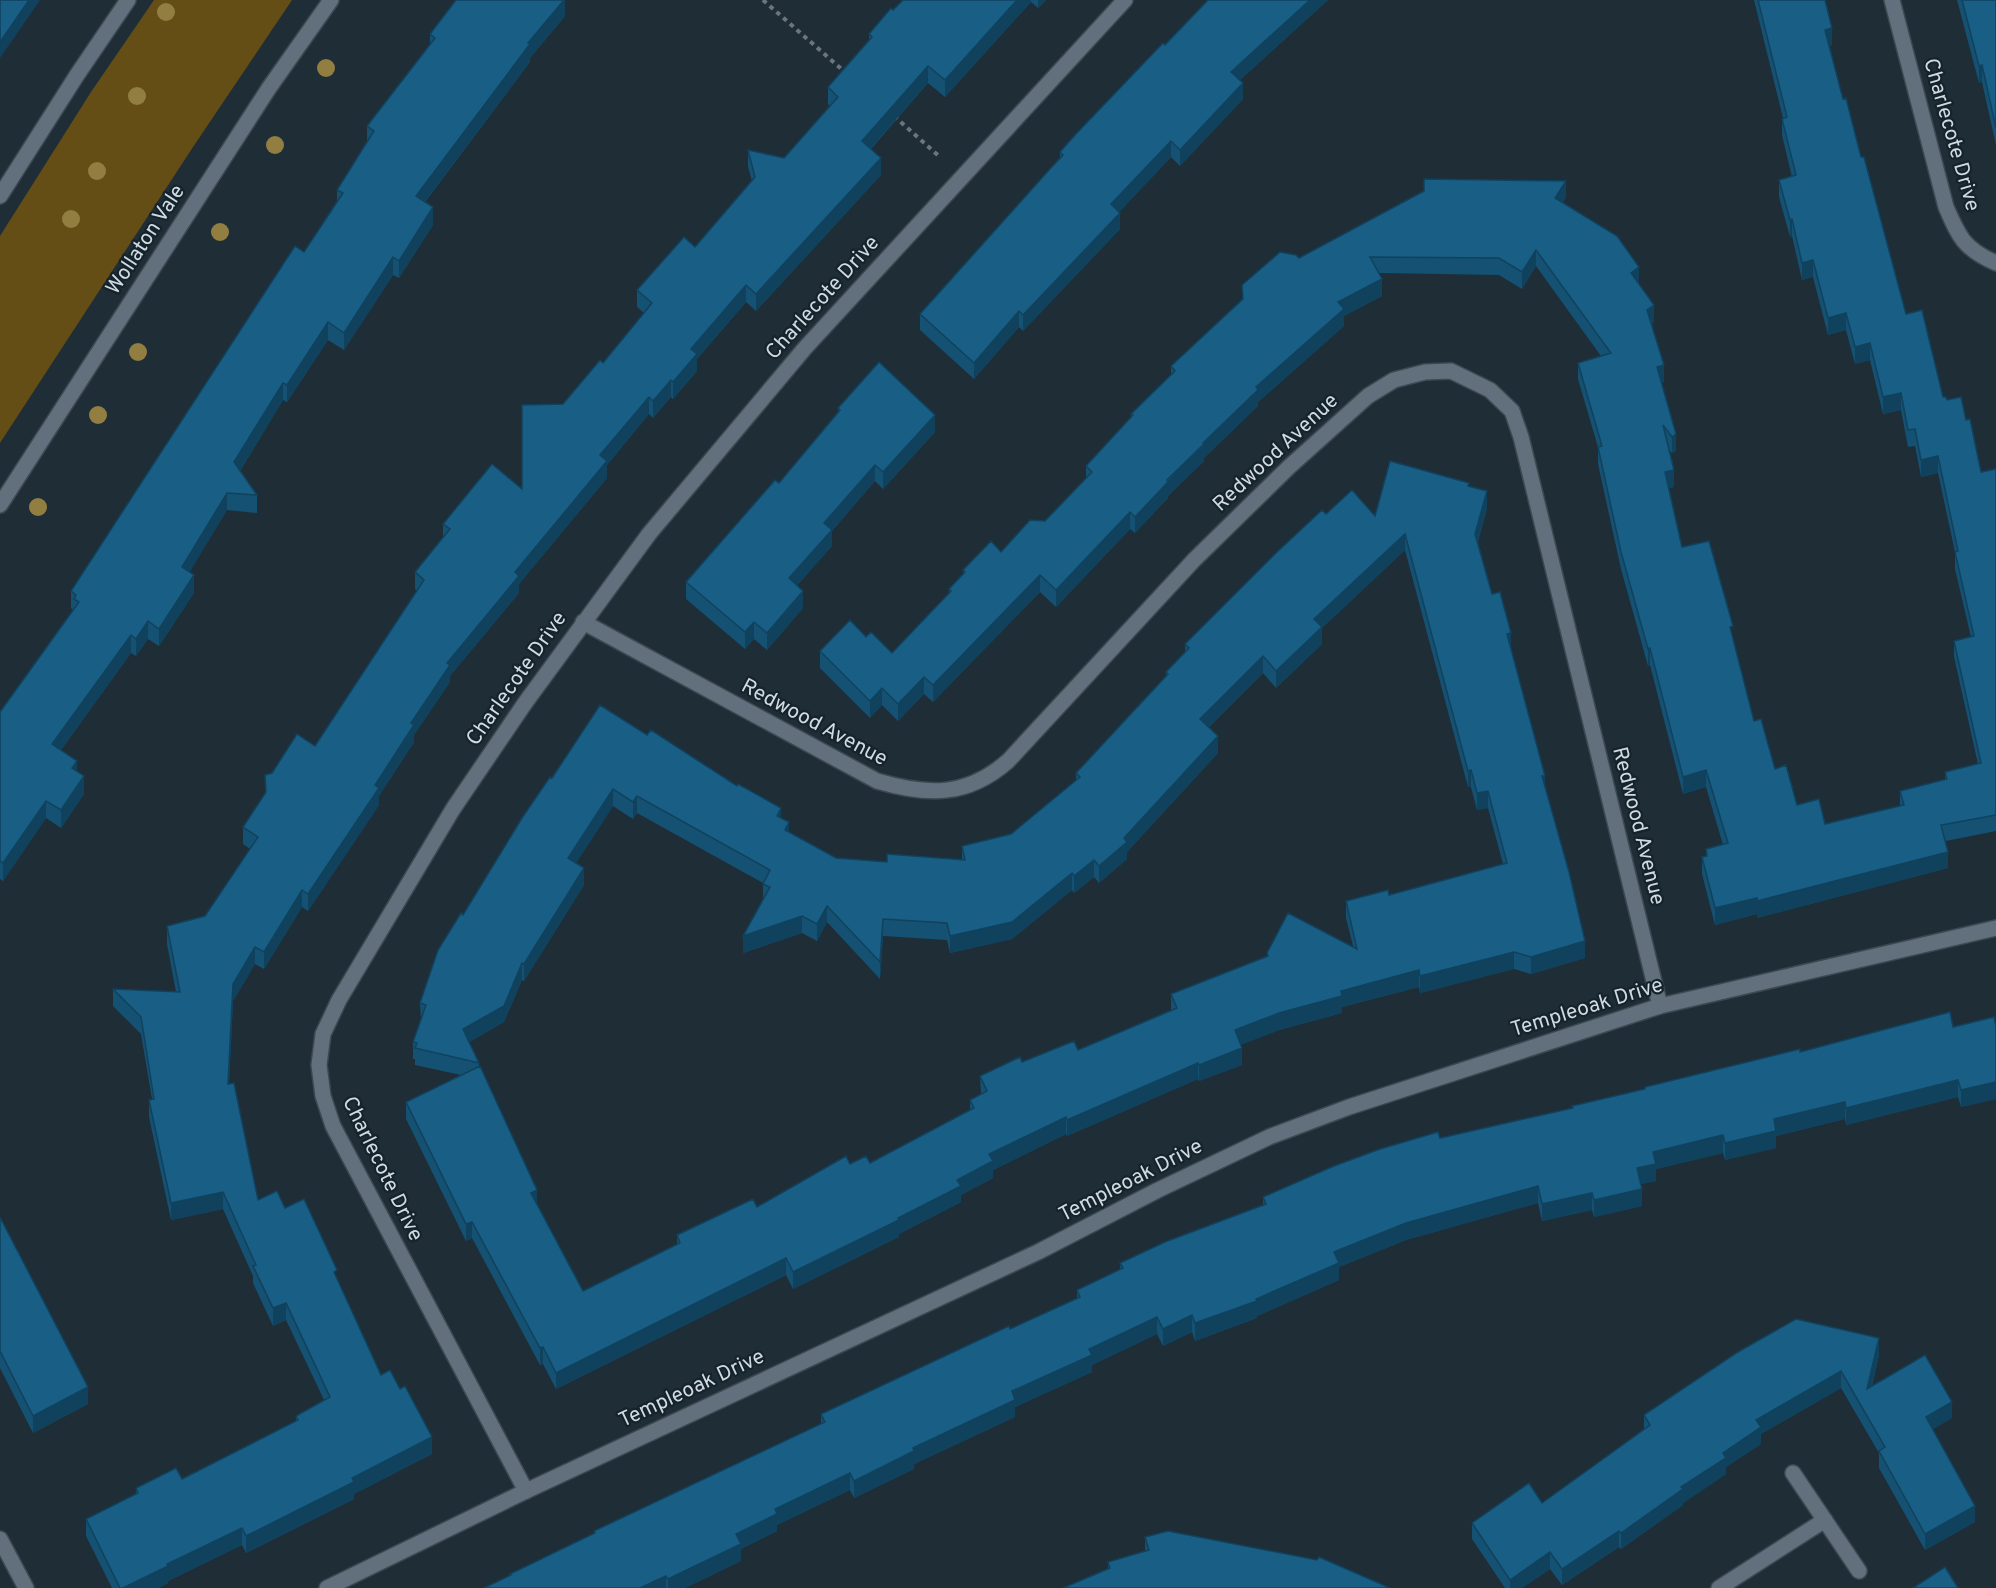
<svg xmlns="http://www.w3.org/2000/svg" width="1996" height="1588" font-family="Overpass,sans-serif">
  <rect width="100%" height="100%" fill="#1f2d37"/>
  <path fill="#644e16" d="M154 0H292L193 147 0 443V236L91 92Z"/>
  <g fill="none" stroke-linecap="round" stroke-linejoin="round">
    <defs>
      <g id="minor">
        <path d="M1892 0 1946 207C1959 237 1964 249 1996 263"/>
        <path d="M0 196 77 75 128 0"/>
        <path d="M0 505 269 88 331 0"/>
        <path d="M583 622 877 781C928 796 967 797 1008 761L1194 560 1289 467 1368 396 1394 380 1425 372 1451 371 1490 390 1512 411 1521 437 1660 1006"/>
        <path d="M1793 1473 1859 1571"/>
        <path d="M526 1491 333 1126 323 1096 319 1065 323 1034 339 1000 453 809 525 703 649 534 805 348 1125 0"/>
        <path d="M0 1539 26 1588"/>
        <path d="M327 1588 526 1491 1038 1252 1158 1190 1269 1137 1349 1107 1660 1006 1996 928"/>
        <path d="M1719 1588 1825 1520"/>
      </g>
    </defs>
    <use href="#minor" stroke="#3c4850" stroke-width="18"/>
    <g stroke="#6a767e" stroke-width="4" stroke-dasharray="4.5 4.5" stroke-linecap="butt">
      <path d="M763 0 846 73"/>
      <path d="M894 116 940 157"/>
    </g>
    <use href="#minor" stroke="#61707c" stroke-width="15"/>
  </g>
  <g fill="#937e41">
    <circle cx="166" cy="12" r="9"/>
    <circle cx="326" cy="68" r="9"/>
    <circle cx="137" cy="96" r="9"/>
    <circle cx="275" cy="145" r="9"/>
    <circle cx="97" cy="171" r="9"/>
    <circle cx="71" cy="219" r="9"/>
    <circle cx="220" cy="232" r="9"/>
    <circle cx="138" cy="352" r="9"/>
    <circle cx="98" cy="415" r="9"/>
    <circle cx="38" cy="507" r="9"/>
  </g>
  <g fill="#155172" fill-rule="evenodd">
    <path d="M565 0V16L530 58V62L425 202 433 225 399 278 393 275 344 350 328 340 287 402 283 400 240 471 257 495V513L227 510 189 572 194 593 159 646 148 639 136 656 131 653 61 750 77 772 84 794 61 828 46 818 3 881 0 879V712L73 610 71 608V591L304 252 337 201V190L367 141V126L430 44V34Z"/>
    <path d="M903 0H1046L1038 8 1031 2 945 97 928 83 871 149 881 175 756 311 746 302 697 359V371L673 399 671 397 653 418 649 414 607 465V478L519 584V593L450 676V682L414 735V742L379 796V805L308 911 302 907 264 969 255 964 233 1001 229 1084 258 1200 285 1208 337 1280 381 1375 432 1454 354 1494V1499L246 1553 242 1545 168 1581V1583L158 1588H112L86 1536V1519L136 1494V1488L182 1479 296 1422V1416L324 1400 286 1320 273 1326 253 1283V1276L223 1209 171 1220 149 1117V1100L152 1099 141 1034 113 1006V989L176 992 167 944V926L205 916 250 849 243 844V827L265 793V775L272 773 315 746 417 591 415 589V572L443 538V524L522 489 563 404 603 363 644 313 637 307V290L695 247 752 181 748 167V150L784 158 830 106 828 104V87L869 40V34Z"/>
    <path d="M1208 0H1328L1240 80 1243 99 1180 166 1171 157 1119 212 1120 229 1023 331 1019 327 974 379 920 330V314L1060 158V152Z"/>
    <path d="M1754 0H1825L1832 45 1829 46 1843 99 1861 157 1906 314 1943 397 1947 400 1966 420 1981 472 1996 469V831L1946 841 1948 868 1757 918V914L1715 925 1702 874V857L1706 856V849L1723 845 1706 787 1683 794 1650 665 1648 666 1621 569 1598 464V447L1578 379V363L1601 356 1536 266 1522 289 1499 275 1379 273 1382 296 1344 316V326L1258 402V406L1204 458V461L1168 496V498L1135 533 1130 529 1056 607 1040 592 933 702 924 694 898 721 882 705 870 718 820 668V651L866 637 892 653 949 594V589L963 574V570L1001 552 1045 521 1086 478V466L1131 417V414L1171 375V366L1242 299V285L1299 258 1566 197 1563 202 1639 284 1654 322 1652 323 1664 382 1661 383 1676 451 1672 453 1669 450 1674 487 1669 488 1682 547 1733 638 1754 721 1775 769 1797 805 1825 824 1900 806V791L1945 780V772L1978 764 1954 657V641L1971 637 1955 569V552L1938 473 1921 477 1915 446 1908 447 1901 410 1883 414 1870 360 1855 364 1846 330 1828 335 1813 277 1802 280 1792 236 1790 237 1779 197V180L1792 177 1782 135V119L1783 118Z"/>
    <path d="M1957 0H1996V145L1982 82 1979 83Z"/>
    <path d="M838 408 935 432 883 489 875 481 832 531V546L797 585 803 608 767 650 754 639 745 649 686 599V582L779 483 838 413Z"/>
    <path d="M1469 486 1487 508 1478 542 1492 594 1511 649 1545 787 1585 958 1531 974 1514 969 1420 993 1419 987 1342 1007V1013L1279 1030 1240 1045 1242 1065 1199 1081 1198 1079 1067 1136 1066 1134 993 1170V1178L961 1195V1202L899 1234V1237L793 1289 786 1275 556 1389 543 1364 540 1365 472 1238 466 1241 406 1119V1102L461 1075 415 1065V1059H413V1042L421 1020 420 1003 463 915 552 778 647 735 781 818 789 833 836 858 887 862 962 860V846L1011 834 1076 781V773L1166 677V672L1185 652V644L1326 514 1375 516ZM1405 550 1468 787H1471L1477 810 1488 808 1503 864 1389 895 1346 901V918L1353 946 1267 953V957L1171 994V1010L1078 1050 1022 1062 980 1076 981 1094 970 1100V1111L870 1163 850 1164 757 1207 677 1235V1244L583 1291 537 1205 479 1067V1063L469 1042 504 1022 522 980 524 981 584 885 576 863 613 806 633 819 637 813 763 883V899L743 953 802 933 817 941 827 922 880 979 883 936 947 940 950 953 1012 939 1072 890 1074 893 1094 877 1099 883 1127 859V852L1218 753 1209 727 1263 673 1276 688 1322 644V628Z"/>
    <path d="M1996 1026V1099L1961 1107 1958 1097 1846 1125 1845 1119 1776 1136V1148L1725 1160 1723 1153 1656 1169V1181L1641 1184 1642 1206 1594 1217 1592 1210 1542 1221 1538 1203 1406 1240 1339 1267V1280L1257 1316V1318L1195 1341 1192 1332 1163 1346 1157 1334 1092 1365V1372L1015 1407V1417L914 1464V1469L854 1498 850 1490 777 1525V1531L741 1549V1561L685 1588H484L510 1576V1574L594 1534V1531L821 1424V1414L1077 1298V1290L1120 1270V1263L1263 1205V1197L1440 1138 1572 1109V1106L1800 1052 1953 1027Z"/>
    <path d="M0 1217 88 1404 33 1433 0 1368Z"/>
    <path d="M1879 1355 1872 1386 1952 1418 1933 1429 1975 1522 1925 1550 1879 1468V1453L1841 1388 1761 1434V1444L1726 1467V1474L1683 1503V1505L1621 1549 1619 1547 1562 1585 1550 1569 1522 1588H1505L1472 1539V1523L1542 1503 1644 1430V1415Z"/>
    <path d="M1145 1537 1390 1588 1108 1569V1562L1145 1551Z"/>
  </g>
  <g fill="#11425d">
    <path d="M29 0H40L0 58V42Z"/>
    <path d="M564 0H565V16L530 58V62L416 213V196L528 43Z"/>
    <path d="M1017 0H1031V2L945 97V80Z"/>
    <path d="M1038 0H1046L1038 8Z"/>
    <path d="M1310 0H1328L1231 88V72Z"/>
    <path d="M1832 28V45L1825 47V30Z"/>
    <path d="M1982 65V82L1979 83V66Z"/>
    <path d="M928 66V83L862 158V141Z"/>
    <path d="M1243 83V99L1180 166V150Z"/>
    <path d="M1171 141V157L1111 221V204Z"/>
    <path d="M881 158V175L756 311V294Z"/>
    <path d="M1566 181V197L1555 215V198Z"/>
    <path d="M433 207V225L399 278V261Z"/>
    <path d="M1120 213V229L1023 331V315Z"/>
    <path d="M1792 219V236L1790 237V220Z"/>
    <path d="M1536 250V266L1522 289V272Z"/>
    <path d="M393 257V275L344 350V333Z"/>
    <path d="M1813 260V277L1802 280V263Z"/>
    <path d="M1639 267V284L1631 290V273Z"/>
    <path d="M1382 279V296L1344 316V326L1258 402V406L1204 458V461L1168 496V498L1135 533V517L1203 443 1338 302Z"/>
    <path d="M746 285V302L697 359V371L673 399V382L691 349Z"/>
    <path d="M1654 305V322L1647 326V310Z"/>
    <path d="M1019 311V327L974 379V363Z"/>
    <path d="M1846 313V330L1828 335V318Z"/>
    <path d="M328 322V340L287 402V385Z"/>
    <path d="M1870 343V360L1855 364V347Z"/>
    <path d="M1664 365V382L1657 384V367Z"/>
    <path d="M671 380V397L653 418V401Z"/>
    <path d="M283 383V400L234 480V462Z"/>
    <path d="M1901 393V410L1883 414V397Z"/>
    <path d="M649 397V414L607 465V478L519 584V593L450 676V682L414 735V742L379 796V805L308 911V894L375 785 411 723 447 663 600 455Z"/>
    <path d="M935 415V432L883 489V472Z"/>
    <path d="M1676 434V451L1672 453V437Z"/>
    <path d="M1938 456V473L1921 477V460Z"/>
    <path d="M875 465V481L832 531V546L789 595V578L824 523Z"/>
    <path d="M1674 470V487L1665 489V472Z"/>
    <path d="M1487 491V508L1475 551V534Z"/>
    <path d="M227 493V510L182 585V567Z"/>
    <path d="M1130 512V529L1056 607V590Z"/>
    <path d="M1405 534V550L1322 628V644L1276 688V671L1314 619Z"/>
    <path d="M194 575V593L159 646V629Z"/>
    <path d="M1040 575V592L933 702V685Z"/>
    <path d="M803 591V608L767 650V633Z"/>
    <path d="M148 621V639L136 656V639Z"/>
    <path d="M754 622V639L745 649V632Z"/>
    <path d="M1511 633V650L1507 634Z"/>
    <path d="M131 635V653L52 762V744Z"/>
    <path d="M1650 648V665L1648 666V649Z"/>
    <path d="M1263 656V673L1200 736V719Z"/>
    <path d="M924 677V694L898 721V704Z"/>
    <path d="M882 688V705L870 718V701Z"/>
    <path d="M1218 736V753L1127 852V859L1099 883V866Z"/>
    <path d="M77 761V779L72 768Z"/>
    <path d="M1471 770V787H1468V771Z"/>
    <path d="M1706 770V787L1683 794V777Z"/>
    <path d="M84 776V794L61 828V810Z"/>
    <path d="M1542 776H1545V793Z"/>
    <path d="M613 789V806L568 875V858Z"/>
    <path d="M1488 791V808L1477 810V793Z"/>
    <path d="M637 796V813L633 819V802Z"/>
    <path d="M46 801V818L3 881V863Z"/>
    <path d="M781 808V824L777 816Z"/>
    <path d="M789 822V839L785 830Z"/>
    <path d="M1948 852V868L1757 918V901Z"/>
    <path d="M1094 860V877L1074 893V876Z"/>
    <path d="M584 868V885L524 981V964Z"/>
    <path d="M1072 873V890L1012 939 950 953V936Z"/>
    <path d="M302 890V907L264 969V952Z"/>
    <path d="M1757 898V914L1715 925V908Z"/>
    <path d="M827 906V922L817 941V924Z"/>
    <path d="M802 916V933L743 953V936Z"/>
    <path d="M883 919V936L880 979V962Z"/>
    <path d="M1585 941V958L1531 974V957Z"/>
    <path d="M255 947V964L233 1001 228 1101V1084L233 984Z"/>
    <path d="M1514 952V969L1420 993V976Z"/>
    <path d="M522 963V980L504 1022 463 1046V1029Z"/>
    <path d="M1419 970V987L1342 1007V1013L1279 1030 1235 1047V1030L1341 991Z"/>
    <path d="M1242 1048V1065L1199 1081V1065Z"/>
    <path d="M1198 1063V1079L1067 1136V1120Z"/>
    <path d="M1958 1080V1097L1846 1125V1108Z"/>
    <path d="M1996 1082V1099L1961 1107V1090Z"/>
    <path d="M1845 1102V1119L1776 1136V1148L1725 1160V1143L1774 1119Z"/>
    <path d="M1066 1117V1134L993 1170V1178L961 1195V1202L899 1234V1237L793 1289V1272L898 1218 957 1180 989 1154Z"/>
    <path d="M1723 1135V1153L1656 1169V1181L1637 1185V1168L1653 1152Z"/>
    <path d="M1538 1186V1203L1406 1240 1339 1267V1280L1257 1316V1318L1195 1341V1323L1256 1299 1334 1252 1406 1223Z"/>
    <path d="M1642 1189V1206L1594 1217V1200Z"/>
    <path d="M537 1190V1207L531 1193Z"/>
    <path d="M223 1192V1209L171 1220V1203Z"/>
    <path d="M1592 1193V1210L1542 1221V1204Z"/>
    <path d="M472 1222V1238L466 1241V1224Z"/>
    <path d="M786 1258V1275L556 1389V1373Z"/>
    <path d="M286 1303V1320L273 1326V1308Z"/>
    <path d="M1192 1315V1332L1163 1346V1329Z"/>
    <path d="M1157 1317V1334L1092 1365V1372L1015 1407V1417L914 1464V1469L854 1498V1481L1089 1349Z"/>
    <path d="M1879 1338V1355L1867 1405V1389Z"/>
    <path d="M543 1347V1364L540 1365V1348Z"/>
    <path d="M1841 1371V1388L1761 1434V1444L1726 1467V1474L1683 1503V1505L1621 1549V1533L1681 1487 1723 1453 1756 1420Z"/>
    <path d="M88 1387V1404L33 1433V1416Z"/>
    <path d="M1952 1402V1418L1926 1433V1417Z"/>
    <path d="M432 1437V1454L354 1494V1499L246 1553V1536L352 1478Z"/>
    <path d="M850 1473V1490L777 1525V1531L741 1549V1561L685 1588H668V1579L775 1509Z"/>
    <path d="M1975 1506V1522L1925 1550V1534Z"/>
    <path d="M242 1528V1545L168 1581V1583L158 1588H123L167 1564Z"/>
    <path d="M1619 1531V1547L1562 1585V1569Z"/>
    <path d="M1550 1552V1569L1522 1588H1510V1580Z"/>
    <path d="M666 1576V1588H640Z"/>
  </g>
  <g fill="#185e85" stroke="#11425d" stroke-width="1.5">
    <path d="M0 0H29L0 42Z"/>
    <path d="M456 0H564L528 43 530 44 416 196 433 207 399 261 393 257 344 333 328 322 287 385 283 383 234 462 257 495 227 493 182 567 194 575 159 629 148 621 136 639 131 635 52 744 77 761 72 768 84 776 61 810 46 801 3 863 0 861V712L79 602 74 599 76 595 71 591 295 246 304 252 343 193 337 190 374 131 367 126 435 38 430 34Z"/>
    <path d="M903 0H1017L945 80 928 66 862 141 881 158 756 294 746 285 691 349 697 354 673 382 671 380 653 401 649 397 600 455 607 461 515 572 519 576 447 663 450 665 411 723 414 725 375 785 379 788 308 894 302 890 264 952 255 947 233 984 228 1084 234 1083 258 1200 277 1191 285 1208 304 1199 337 1270 334 1272 381 1375 390 1370 400 1389 405 1386 432 1437 352 1478 354 1482 246 1536 242 1528 167 1564 168 1566 123 1588H120L86 1519 138 1493 136 1488 176 1468 182 1479 298 1420 296 1416 330 1397 286 1303 273 1308 253 1266 256 1265 223 1192 171 1203 149 1100 154 1099 141 1017 113 989 180 992 167 926 205 916 258 837 243 827 266 792 265 775 272 773 297 734 315 746 424 580 415 572 450 529 443 524 492 464 522 489V405L563 404 600 360 603 363 652 303 637 290 684 237 695 247 755 177 748 150 784 158 838 97 828 87 872 37 869 34 891 8 893 10Z"/>
    <path d="M1208 0H1310L1231 72 1243 83 1180 150 1171 141 1111 204 1120 213 1023 315 1019 311 974 363 920 314 1049 170 1063 155 1060 152 1075 135 1163 43 1165 45Z"/>
    <path d="M1758 0H1825L1832 28 1825 30 1843 99 1846 98 1861 157H1864L1906 314 1922 310 1943 397H1946L1947 400 1961 397 1966 420 1970 419 1981 472 1996 469V815L1941 825 1948 852 1757 901V898L1715 908 1702 857 1707 856 1706 849 1728 843 1706 770 1683 777 1650 648 1648 649 1621 552 1598 447 1602 446 1578 363 1611 353 1536 250 1522 272 1499 258 1370 257 1382 279 1338 302 1344 309 1256 387 1258 390 1203 443 1204 444 1167 480 1168 482 1135 517 1130 512 1056 590 1040 575 933 685 924 677 898 704 882 688 870 701 820 651 850 620 866 637 871 632 892 653 951 591 949 589 965 572 963 570 991 541 1001 552 1030 520 1045 521 1092 472 1086 466 1133 415 1131 414 1175 371 1171 366 1243 299 1242 285 1280 252 1296 255 1299 258 1424 191V179L1566 181 1555 198 1617 236 1639 267 1631 273 1654 305 1647 310 1664 365 1657 367 1676 434 1672 437 1663 425 1674 470 1665 472 1682 547 1709 541 1733 626 1730 627 1754 721 1761 719 1775 769 1786 765 1797 805 1819 799 1825 824 1904 805 1900 791 1947 779 1945 772 1981 763 1954 641 1974 636 1955 552 1958 551 1938 456 1921 460 1915 429 1908 430 1901 393 1883 397 1870 343 1855 347 1846 313 1828 318 1813 260 1802 263 1792 219 1790 220 1779 180 1796 175 1782 119 1787 117Z"/>
    <path d="M1962 0H1996V128L1982 65 1979 66Z"/>
    <path d="M879 362 935 415 883 472 875 465 824 523 832 530 789 578 803 591 767 633 754 622 745 632 686 582 775 480 779 483 840 410 838 408Z"/>
    <path d="M1390 461 1469 483 1468 486 1487 491 1475 534 1492 594 1500 592 1511 633 1507 634 1545 776H1542L1569 872 1585 941 1531 957 1514 952 1420 976 1419 970 1341 991 1342 996 1279 1013 1235 1030 1242 1048 1199 1065 1198 1063 1067 1120 1066 1117 989 1154 993 1161 957 1180 961 1186 898 1218 899 1220 793 1272 786 1258 556 1373 543 1347 540 1348 472 1222 466 1224 406 1102 480 1066 537 1190 531 1193 583 1291 680 1243 677 1235 753 1199 757 1207 846 1156 850 1164 866 1156 870 1163 974 1108 970 1100 987 1091 980 1076 1020 1057 1022 1062 1074 1041 1078 1050 1177 1008 1171 994 1268 956 1267 953 1288 913 1357 949 1346 901 1388 890 1389 895 1507 863 1488 791 1477 793 1471 770 1468 771 1405 534 1314 619 1322 627 1276 671 1263 656 1200 719 1218 736 1124 838 1127 842 1099 866 1094 860 1074 876 1072 873 1012 922 950 936 947 923 883 919 880 962 827 906 817 924 802 916 743 936 770 887 763 884 770 870 637 796 633 802 613 789 568 858 584 868 524 964 522 963 504 1006 463 1029 479 1063 415 1048 417 1043 413 1042 426 1005 420 1003 438 950 461 913 463 915 522 818 550 777 552 778 600 705 647 735 651 730 737 786 738 784 781 808 777 816 789 822 785 830 836 858 887 862V854L965 860 962 846 1011 834 1080 777 1076 773 1168 674 1166 672 1189 648 1185 644 1276 553 1322 510 1326 514 1352 490 1375 516Z"/>
    <path d="M1950 1012 1953 1027 1994 1017 1996 1026V1082L1961 1090 1958 1080 1846 1108 1845 1102 1774 1119 1776 1131 1725 1143 1723 1135 1653 1152 1656 1164 1637 1168 1642 1189 1594 1200 1592 1193 1542 1204 1538 1186 1406 1223 1334 1252 1339 1263 1256 1299 1257 1301 1195 1323 1192 1315 1163 1329 1157 1317 1089 1349 1092 1355 1012 1391 1015 1400 913 1448 914 1451 854 1481 850 1473 775 1509 777 1514 736 1534 741 1544 668 1579 666 1576 640 1588H484L511 1575 510 1574 595 1533 594 1531 825 1422 821 1414 1009 1326 1010 1329 1080 1297 1077 1290 1123 1268 1120 1263 1165 1242 1266 1204 1263 1197 1334 1166 1380 1149 1438 1132 1440 1138 1573 1108 1572 1106 1645 1089V1087L1800 1049V1052Z"/>
    <path d="M0 1217 88 1387 33 1416 0 1351Z"/>
    <path d="M1796 1319 1879 1338 1867 1389 1925 1355 1952 1402 1926 1417 1975 1506 1925 1534 1879 1451 1885 1447 1841 1371 1756 1420 1761 1427 1723 1453 1726 1458 1681 1487 1683 1489 1621 1533 1619 1531 1562 1569 1550 1552 1510 1580 1472 1523 1529 1483 1542 1503 1650 1425 1644 1415 1738 1352Z"/>
    <path d="M1168 1531 1317 1560 1319 1557 1390 1588H1063L1110 1568 1108 1562 1149 1550 1145 1537Z"/>
    <path d="M1945 1567 1958 1588H1913Z"/>
  </g>
  <g text-anchor="middle" dominant-baseline="central" stroke-width="4.5" stroke-linejoin="round" paint-order="stroke">
    <g font-size="21" fill="#d1dae0" stroke="#15232c">
      <text transform="translate(1951 135) rotate(74)">Charlecote Drive</text>
      <text transform="translate(146 240) rotate(-57)">Wollaton Vale</text>
      <text transform="translate(823 298) rotate(-48)">Charlecote Drive</text>
      <text transform="translate(1276 453) rotate(-43)">Redwood Avenue</text>
      <text transform="translate(517 679) rotate(-55)">Charlecote Drive</text>
      <text transform="translate(814 723) rotate(28)">Redwood Avenue</text>
      <text transform="translate(1638 826) rotate(76)">Redwood Avenue</text>
      <text transform="translate(1587 1008) rotate(-17)">Templeoak Drive</text>
      <text transform="translate(382 1169) rotate(64)">Charlecote Drive</text>
      <text transform="translate(1131 1181) rotate(-27)">Templeoak Drive</text>
      <text transform="translate(692 1389) rotate(-25)">Templeoak Drive</text>
    </g>
  </g>
</svg>
